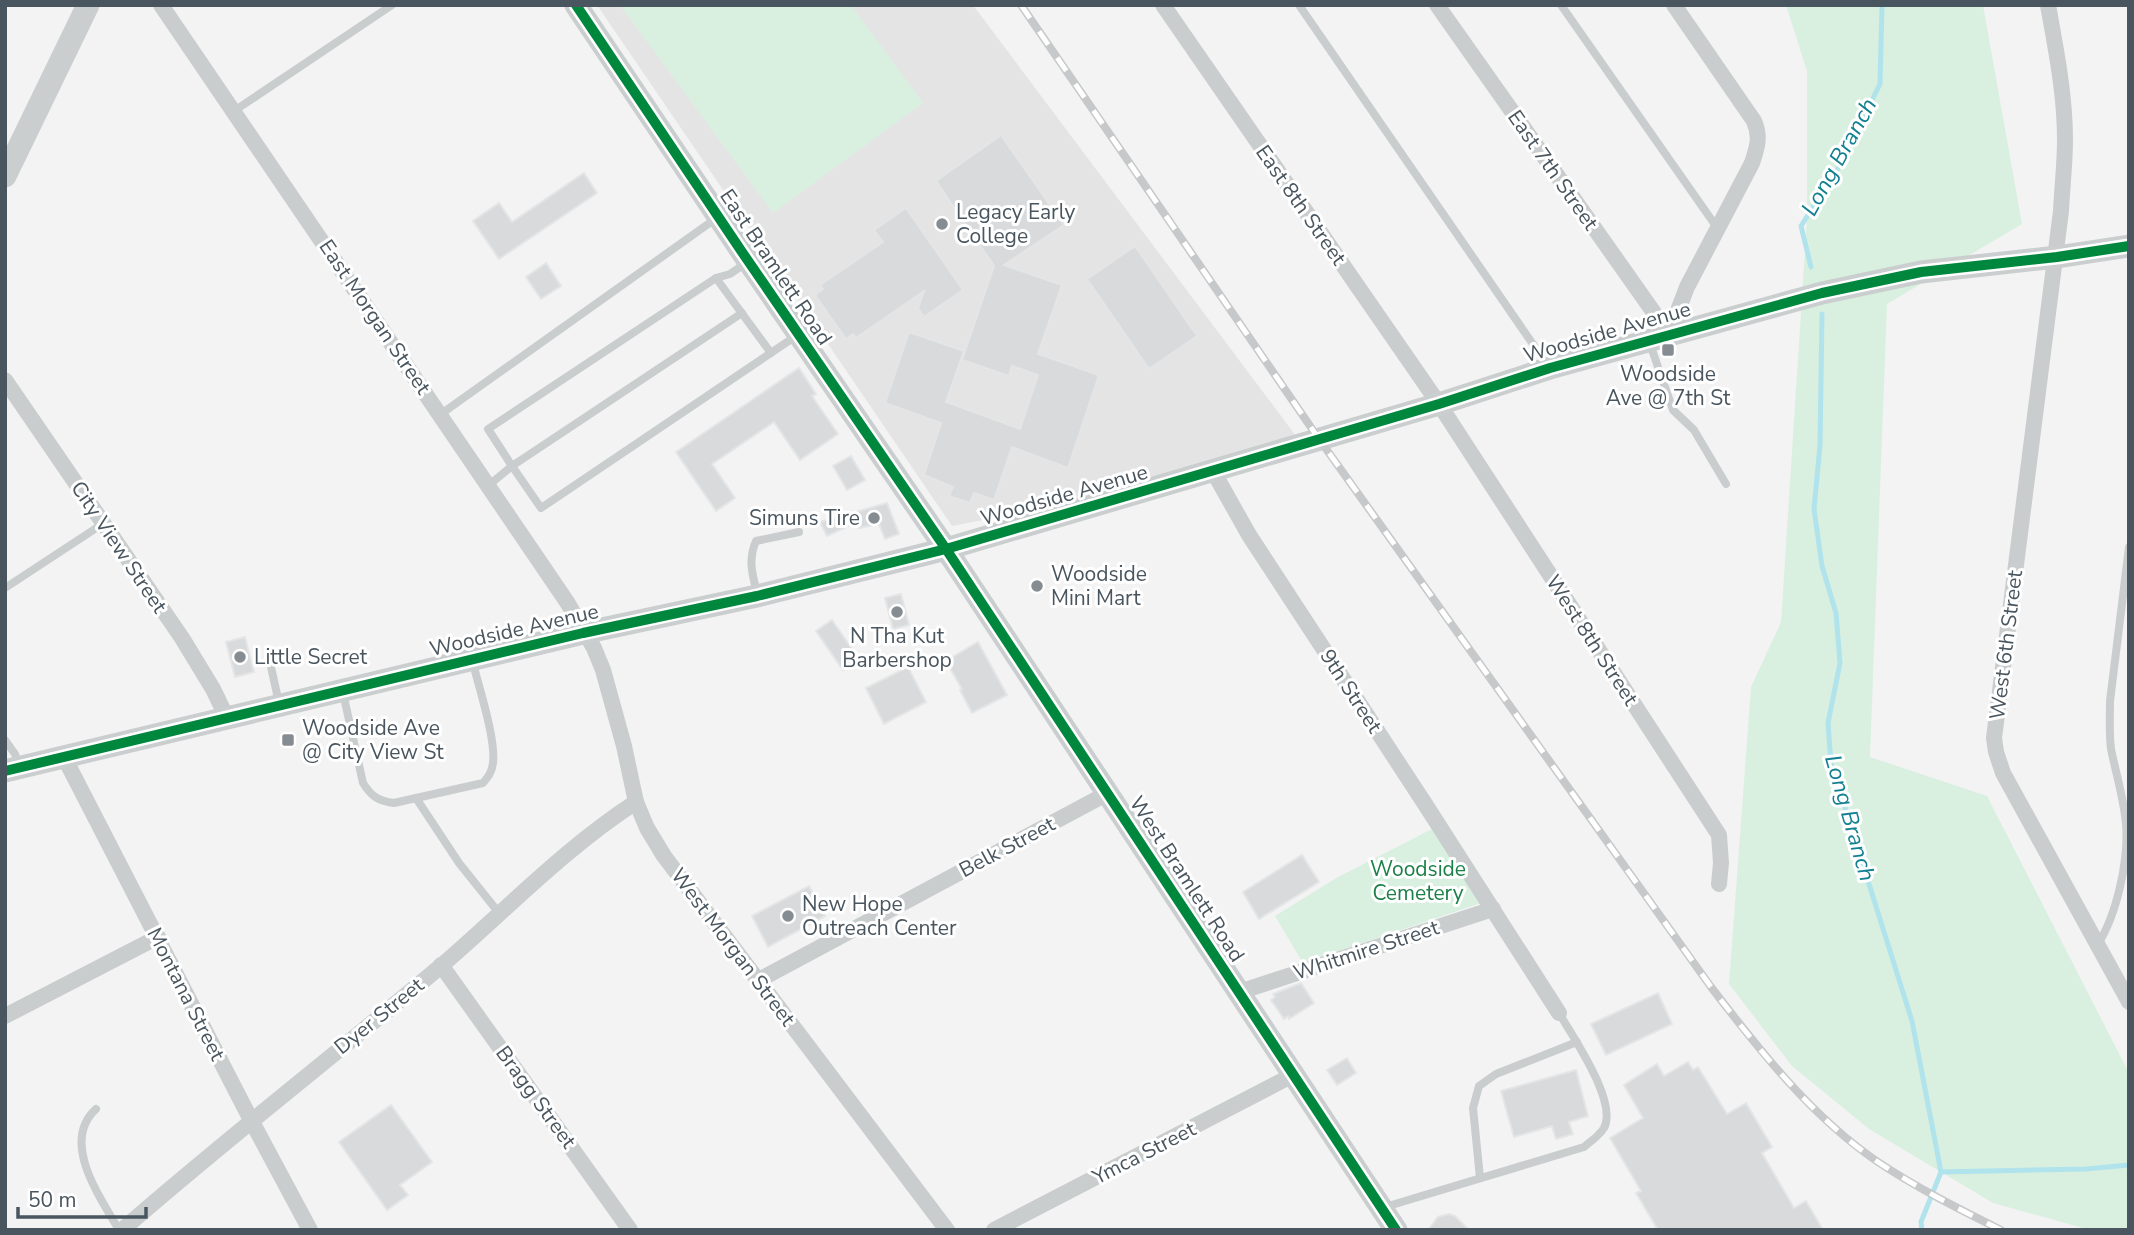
<svg xmlns="http://www.w3.org/2000/svg" width="2134" height="1235" font-family="'Nunito Sans',sans-serif">
  <rect width="100%" height="100%" fill="#f3f3f3"/>
  <path fill="#e5e4e5" d="M597 5H973L1302 444 1153 487 952 526Z"/>
  <g fill="#d9f0e0">
    <path d="M620 5H851L923 103 773 213Z"/>
    <path d="M1786 5H1983L2022 224 1887 304 1870 757 1987 796 2129 1073V1230H2090L1993 1203 1869 1129 1792 1066 1729 984 1751 687 1781 622 1807 219V71Z"/>
    <path d="M1434 828 1481 903 1303 963 1275 916 1338 877Z"/>
  </g>
  <g fill="none" stroke-linecap="round" stroke-linejoin="round">
    <g stroke="#b0e3ec" stroke-width="5">
      <path d="M1811 267 1801 226 1840 165 1880 84 1882 5"/>
      <path d="M1822 314 1820 445 1814 509 1822 566 1836 613 1840 663 1828 723 1831 763 1912 1021 1941 1172 1921 1222 1922 1230"/>
      <path d="M1941 1172 2086 1169 2129 1165"/>
    </g>
  </g>
  <g fill="#d9dadb" stroke="#e4e5e6" stroke-width="2">
    <path d="M1001 135 1064 225 1004 265 1062 285 1038 354 1099 375 1068 468 1012 447 994 500 974 493 970 503 949 496 953 487 924 475 941 423 885 403 909 332 964 351 946 402 1020 429 1038 375 1012 366 1009 376 962 360 994 266 936 181Z"/>
    <path d="M584 173 597 193 499 259 473 221 499 203 512 222Z"/>
    <path d="M906 208 963 290 924 317 918 308 924 291 856 338 853 334 846 339 815 295 823 289 820 285 883 242 874 230Z"/>
    <path d="M1135 246 1197 336 1149 369 1087 279Z"/>
    <path d="M546 263 561 286 541 299 526 277Z"/>
    <path d="M799 368 816 394 812 396 838 434 800 460 774 422 712 464 735 498 716 511 676 452Z"/>
    <path d="M851 456 865 480 847 490 833 466Z"/>
    <path d="M887 503 899 534 885 539 879 524 859 528 857 522 827 536 820 522Z"/>
    <path d="M901 594 909 625 893 629 885 598Z"/>
    <path d="M832 620 859 659 843 670 816 631Z"/>
    <path d="M245 637 254 672 235 677 226 642Z"/>
    <path d="M978 642 1007 695 972 713 960 690 962 689 946 661Z"/>
    <path d="M908 667 926 702 884 724 866 688Z"/>
    <path d="M1302 855 1319 882 1259 919 1243 892Z"/>
    <path d="M809 886 825 916 768 947 752 916Z"/>
    <path d="M1301 983 1314 1003 1289 1019 1288 1016 1284 1019 1271 1000 1275 997 1273 994Z"/>
    <path d="M1658 993 1672 1024 1606 1055 1591 1024Z"/>
    <path d="M1347 1058 1356 1073 1337 1085 1327 1070Z"/>
    <path d="M1688 1062 1693 1070 1698 1067 1727 1114 1746 1103 1772 1147 1762 1153 1794 1208 1806 1201 1823 1230H1658L1636 1193 1641 1191 1610 1138 1643 1118 1624 1085 1657 1064 1664 1076Z"/>
    <path d="M1576 1070 1588 1116 1569 1122 1573 1134 1556 1139 1552 1126 1514 1137 1501 1091Z"/>
    <path d="M391 1105 432 1162 400 1185 408 1195 387 1210 339 1142Z"/>
    <path d="M1449 1214 1455 1216 1469 1230H1428L1438 1217Z"/>
  </g>
  <g fill="none" stroke-linecap="round" stroke-linejoin="round">
    <g stroke="#cacdce" stroke-width="8">
      <path d="M1299 5 1548 366"/>
      <path d="M1561 5 1718 229"/>
      <path d="M234 111 392 5"/>
      <path d="M746 263 730 274 716 278 771 353"/>
      <path d="M716 278 488 429 512 466 742 313"/>
      <path d="M1650 344 1673 410 1694 430 1726 484"/>
      <path d="M441 414 718 217"/>
      <path d="M489 485 512 466 541 508 796 336"/>
      <path d="M5 588 104 523"/>
      <path d="M757 593C752 574 748 559 756 541L799 532"/>
      <path d="M269 658 279 703"/>
      <path d="M343 693 363 783C371 796 378 801 394 803L483 783C488 777 492 772 493 763 496 739 479 688 473 663"/>
      <path d="M5 740 15 754 19 765"/>
      <path d="M416 798 459 863 499 913"/>
      <path d="M2098 944C2117 914 2129 859 2126 824 2124 799 2116 774 2111 749 2109 733 2110 717 2110 701L2129 547"/>
      <path d="M96 1109C60 1142 100 1197 119 1230"/>
      <path d="M1480 1178 1473 1108 1479 1086 1496 1074 1577 1042"/>
      <path d="M1385 1207 1584 1147C1590 1142 1599 1136 1604 1128 1618 1102 1573 1037 1559 1013"/>
    </g>
    <g stroke="#cacdce" stroke-width="16">
      <path d="M161 5 567 602 594 648 603 670 624 746 636 802 647 828 664 856 947 1230"/>
      <path d="M1163 5 1439 404 1719 835 1721 863 1719 884"/>
      <path d="M1437 5 1669 334"/>
      <path d="M2048 5C2056 50 2065 94 2065 140 2065 164 2062 188 2061 211L1994 738 1996 752 2003 773 2129 1002"/>
      <path d="M1669 334 1687 287 1752 163C1757 148 1761 137 1754 121L1674 5"/>
      <path d="M5 380 182 638 213 689 227 718"/>
      <path d="M1213 471 1249 535 1425 804 1559 1013"/>
      <path d="M64 757 251 1120 310 1230"/>
      <path d="M441 965 630 1230"/>
      <path d="M759 980 1108 793"/>
      <path d="M1239 992 1493 909"/>
      <path d="M5 1016 158 937"/>
      <path d="M122 1230C226 1139 335 1055 441 966 505 911 565 848 636 802"/>
      <path d="M994 1230 1293 1075"/>
    </g>
    <g stroke="#cbcecf" stroke-width="23">
      <path d="M576 5 742 252 946 549 1396 1230"/>
      <path d="M5 176 88 5"/>
      <path d="M5 771 583 633 757 596 946 549 1439 404 1550 368 1822 293 1921 272 2057 257 2129 246"/>
    </g>
    <defs>
      <path id="rail" d="M1021 5 1319 439 1711 987C1760 1051 1812 1117 1878 1162 1917 1188 1959 1209 2001 1230"/>
    </defs>
    <use href="#rail" stroke="#c6c8c9" stroke-width="8"/>
    <use href="#rail" stroke="#fff" stroke-width="5" stroke-dasharray="16" stroke-linecap="butt"/>
    <defs>
      <g id="cycleway">
        <path d="M576 5 742 252 946 549 1396 1230"/>
        <path d="M5 771 583 633 757 596 946 549 1439 404 1550 368 1822 293 1921 272 2057 257 2129 246"/>
      </g>
    </defs>
    <use href="#cycleway" stroke="#fff" stroke-width="15"/>
    <use href="#cycleway" stroke="#00873e" stroke-width="10"/>
  </g>
  <g fill="#858d93" stroke="#fff" stroke-width="2.5">
    <circle cx="942" cy="224" r="7"/>
    <rect x="1661" y="343" width="14" height="14" rx="3.5"/>
    <circle cx="874" cy="518" r="7"/>
    <circle cx="1037" cy="586" r="7"/>
    <circle cx="897" cy="612" r="7"/>
    <circle cx="240" cy="657" r="7"/>
    <rect x="281" y="733" width="14" height="14" rx="3.5"/>
    <circle cx="788" cy="916" r="7"/>
  </g>
  <g text-anchor="middle" dominant-baseline="central" stroke-width="6" stroke-linejoin="round" paint-order="stroke">
    <g font-size="21" fill="#4a565f" stroke="#fff">
      <text transform="translate(1553 170) rotate(55)">East 7th Street</text>
      <text transform="translate(1301 205) rotate(55)">East 8th Street</text>
      <text transform="translate(776 267) rotate(56)">East Bramlett Road</text>
      <text transform="translate(375 317) rotate(56)">East Morgan Street</text>
      <text transform="translate(1607 332) rotate(-16)">Woodside Avenue</text>
      <text transform="translate(1064 495) rotate(-16)">Woodside Avenue</text>
      <text transform="translate(119 547) rotate(56)">City View Street</text>
      <text transform="translate(514 630) rotate(-13)">Woodside Avenue</text>
      <text transform="translate(1592 640) rotate(57)">West 8th Street</text>
      <text transform="translate(2006 645) rotate(-83)">West 6th Street</text>
      <text transform="translate(1351 691) rotate(57)">9th Street</text>
      <text transform="translate(1007 847) rotate(-28)">Belk Street</text>
      <text transform="translate(1187 879) rotate(57)">West Bramlett Road</text>
      <text transform="translate(733 947) rotate(53)">West Morgan Street</text>
      <text transform="translate(1366 950) rotate(-18)">Whitmire Street</text>
      <text transform="translate(186 994) rotate(63)">Montana Street</text>
      <text transform="translate(379 1016) rotate(-39)">Dyer Street</text>
      <text transform="translate(536 1097) rotate(54)">Bragg Street</text>
      <text transform="translate(1144 1153) rotate(-27)">Ymca Street</text>
    </g>
    <g font-size="21" fill="#4a565f" stroke="#fff" text-anchor="start">
      <text x="956" y="212">Legacy Early<tspan x="956" dy="24">College</tspan></text>
      <text x="1668" y="374" text-anchor="middle">Woodside<tspan x="1668" dy="24">Ave @ 7th St</tspan></text>
      <text x="860" y="518" text-anchor="end">Simuns Tire</text>
      <text x="1051" y="574">Woodside<tspan x="1051" dy="24">Mini Mart</tspan></text>
      <text x="897" y="636" text-anchor="middle">N Tha Kut<tspan x="897" dy="24">Barbershop</tspan></text>
      <text x="254" y="657">Little Secret</text>
      <text x="302" y="728">Woodside Ave<tspan x="302" dy="24">@ City View St</tspan></text>
      <text x="802" y="904">New Hope<tspan x="802" dy="24">Outreach Center</tspan></text>
    </g>
    <g font-size="21" fill="#1c7f47" stroke="#fff">
      <text x="1418" y="869">Woodside<tspan x="1418" dy="24">Cemetery</tspan></text>
    </g>
    <g font-size="23" font-style="italic" fill="#138092" stroke="#fff">
      <text transform="translate(1839 157) rotate(-61)">Long Branch</text>
      <text transform="translate(1850 818) rotate(74)">Long Branch</text>
    </g>
  </g>
  <rect width="2134" height="1235" fill="none" stroke="#4a565f" stroke-width="14"/>
  <path d="M18 1207v10h128v-10" fill="none" stroke="#4a565f" stroke-width="3.5"/>
  <text x="28" y="1207" font-size="21" fill="#4a565f" stroke="#ffffff" stroke-width="5" paint-order="stroke">50 m</text>
</svg>
